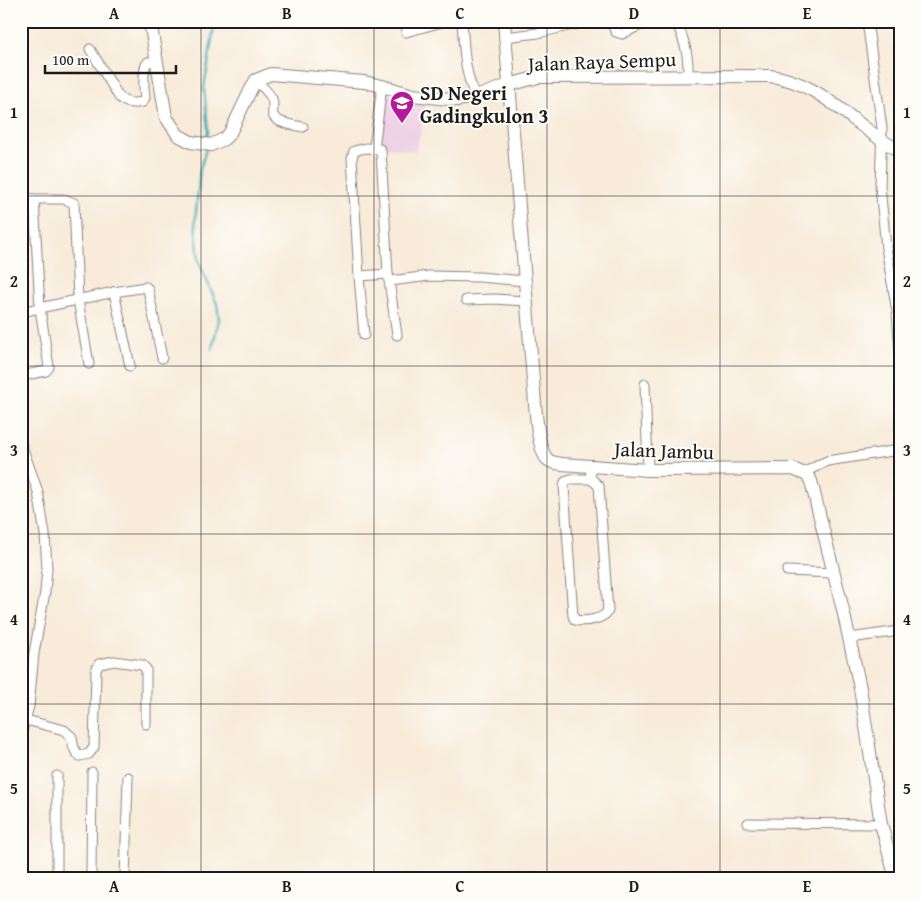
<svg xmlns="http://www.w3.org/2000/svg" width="921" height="900" font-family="'Gentium Book Plus',serif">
  <rect width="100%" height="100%" fill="#fdfcf7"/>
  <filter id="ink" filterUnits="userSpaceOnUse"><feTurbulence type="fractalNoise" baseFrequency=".02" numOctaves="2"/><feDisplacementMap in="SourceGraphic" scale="10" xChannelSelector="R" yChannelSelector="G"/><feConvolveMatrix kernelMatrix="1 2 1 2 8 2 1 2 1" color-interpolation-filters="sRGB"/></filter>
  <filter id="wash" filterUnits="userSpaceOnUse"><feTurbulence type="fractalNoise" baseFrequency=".0096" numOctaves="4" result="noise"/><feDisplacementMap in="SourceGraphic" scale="20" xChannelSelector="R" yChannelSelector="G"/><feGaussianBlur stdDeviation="1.12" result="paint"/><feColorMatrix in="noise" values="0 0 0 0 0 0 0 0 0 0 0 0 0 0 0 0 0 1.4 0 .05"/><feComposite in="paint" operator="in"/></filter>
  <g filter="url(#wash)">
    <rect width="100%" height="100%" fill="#f8ebd9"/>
    <path fill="#efd0e6" d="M386 93 403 99 427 102 416 151 379 146Z"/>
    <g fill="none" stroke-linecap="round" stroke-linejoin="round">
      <g stroke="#3cadb6" stroke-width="2.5">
        <path d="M207 141 208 130 204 88 215 21"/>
        <path d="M206 149 200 169 195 222 199 262 217 304 219 319 212 349"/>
      </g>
    </g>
  </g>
  <g filter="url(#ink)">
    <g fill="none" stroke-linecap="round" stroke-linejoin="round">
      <defs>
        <g id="street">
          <path d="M462 21C464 47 464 73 476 97"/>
          <path d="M610 21 616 32 622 34 649 21"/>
          <path d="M676 21C685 42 689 55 688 77"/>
          <path d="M867 21 882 128 880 186 886 248 897 311 900 353"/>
          <path d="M406 32 446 21"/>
          <path d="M505 37 538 33 591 21"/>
          <path d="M90 49 119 97C127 104 133 104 143 102L145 98C144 91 142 66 148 62 149 62 155 61 156 60"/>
          <path d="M256 80C261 86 269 92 272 99 274 104 272 110 273 115 277 124 294 125 303 127"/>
          <path d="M374 148 382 86"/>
          <path d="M21 198 34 199 40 308 49 367 46 371 21 376"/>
          <path d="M34 199H64L74 203 78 300 89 364"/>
          <path d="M359 276 388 274"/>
          <path d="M390 281 429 276 479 277 525 281"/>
          <path d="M114 292 130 366"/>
          <path d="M466 300 494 299 526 301"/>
          <path d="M21 312 114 292 146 287 148 289 162 358"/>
          <path d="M364 335 359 276 352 158 354 151 366 148 380 149 381 151 388 274 397 335"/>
          <path d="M645 384 648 470"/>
          <path d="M900 420V457"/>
          <path d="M21 443 38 492 45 534 47 569 45 592 34 653 29 706 21 735"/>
          <path d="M590 466 591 479 599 486 608 611C602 620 585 622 575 620L573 616 564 486 565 482 570 479H591"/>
          <path d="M803 473 827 461 899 450"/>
          <path d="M787 571 833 573"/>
          <path d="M850 641 857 637 900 631"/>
          <path d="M26 720 64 730 72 737C73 744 73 751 80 756L89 754 94 747 96 670 99 664 114 661 142 665 146 669V724"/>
          <path d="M748 823 881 824"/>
          <path d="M23 879V823"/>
          <path d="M57 879V776"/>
          <path d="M91 879 92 772"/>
          <path d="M125 879 128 777"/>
        </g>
        <g id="secondary">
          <path d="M150 21 166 117 178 135 191 142 211 145 224 139 230 133 251 89 256 80 271 74 364 82 382 86 413 95 457 100 476 97 509 85 538 77 770 76C823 82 855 128 900 151"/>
          <path d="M504 21 533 380C535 397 536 447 547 459 551 463 556 463 562 464L648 470 793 469 807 475 811 481 843 610 860 688 881 824 896 879"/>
        </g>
      </defs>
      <use href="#street" stroke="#8a847a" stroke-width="11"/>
      <use href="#secondary" stroke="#8a847a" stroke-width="14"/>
      <use href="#street" stroke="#fff" stroke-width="9"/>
      <use href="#secondary" stroke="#fff" stroke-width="12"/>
    </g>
  </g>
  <path fill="none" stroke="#1c1c1c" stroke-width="1" stroke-opacity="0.55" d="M201 21V879M374 21V879M547 21V879M720 21V879M21 196H900M21 366H900M21 534H900M21 704H900"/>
  <defs>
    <symbol id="school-pin" viewBox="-11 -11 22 30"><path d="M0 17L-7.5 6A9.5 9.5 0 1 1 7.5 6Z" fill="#b5179e" stroke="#fdfcf7"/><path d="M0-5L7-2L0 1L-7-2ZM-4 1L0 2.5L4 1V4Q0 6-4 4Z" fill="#fff"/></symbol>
  </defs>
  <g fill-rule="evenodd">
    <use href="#school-pin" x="388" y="89" width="28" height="38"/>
  </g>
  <g text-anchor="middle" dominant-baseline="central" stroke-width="4" stroke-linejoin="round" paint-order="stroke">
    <g font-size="20" fill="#1c1c1c" stroke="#fdfcf7">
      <text transform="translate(602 61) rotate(-2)">Jalan Raya Sempu</text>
      <text transform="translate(664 450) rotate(2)">Jalan Jambu</text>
    </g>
    <g font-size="20" font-weight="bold" fill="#1c1c1c" stroke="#fdfcf7" text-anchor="start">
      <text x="420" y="92">SD Negeri<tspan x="420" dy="23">Gadingkulon 3</tspan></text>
    </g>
  </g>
  <rect width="921" height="900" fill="none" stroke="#fdfcf7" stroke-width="55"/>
  <path d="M45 65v8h131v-8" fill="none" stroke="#1c1c1c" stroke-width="2.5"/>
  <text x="52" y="65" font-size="15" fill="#1c1c1c" stroke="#fdfcf7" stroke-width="4" paint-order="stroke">100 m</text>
  <rect x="28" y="28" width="866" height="844" fill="none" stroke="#1c1c1c" stroke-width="2"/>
  <g font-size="16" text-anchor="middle" font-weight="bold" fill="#1c1c1c">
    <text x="114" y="19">A</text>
    <text x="287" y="19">B</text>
    <text x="460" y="19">C</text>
    <text x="634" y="19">D</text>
    <text x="807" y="19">E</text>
    <text x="14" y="118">1</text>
    <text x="907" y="118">1</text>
    <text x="14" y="287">2</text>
    <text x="907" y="287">2</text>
    <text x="14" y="456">3</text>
    <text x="907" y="456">3</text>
    <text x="14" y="625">4</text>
    <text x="907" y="625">4</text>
    <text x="14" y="794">5</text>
    <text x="907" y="794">5</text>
    <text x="114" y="892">A</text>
    <text x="287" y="892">B</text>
    <text x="460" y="892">C</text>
    <text x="634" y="892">D</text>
    <text x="807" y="892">E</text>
  </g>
</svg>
